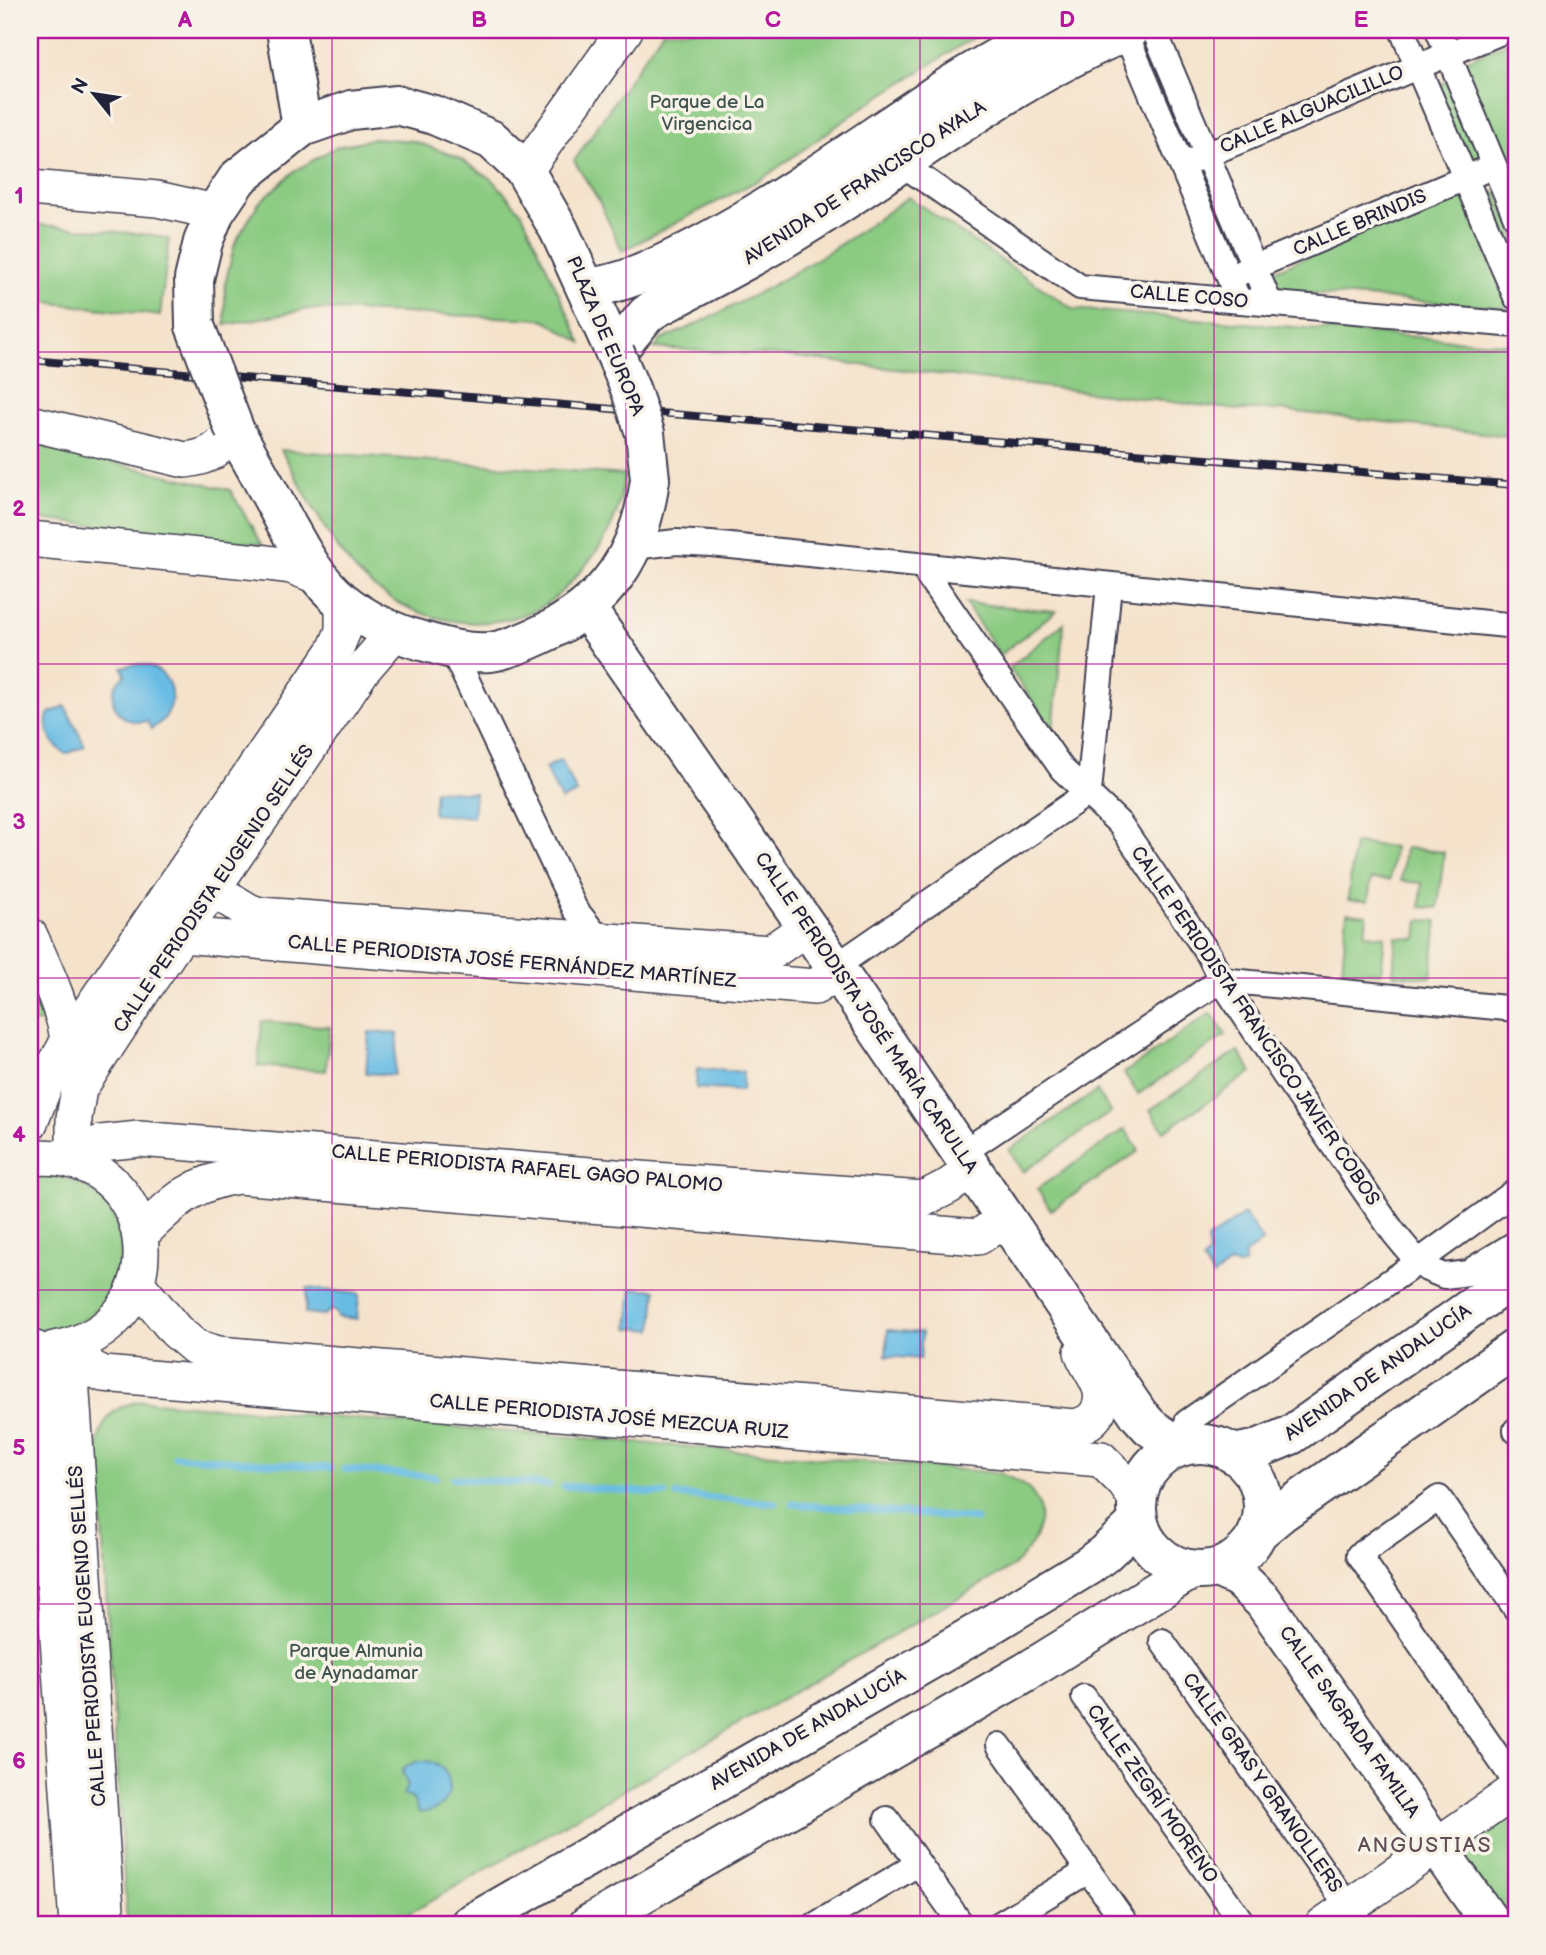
<svg xmlns="http://www.w3.org/2000/svg" width="1546" height="1955" font-family="'Balsamiq Sans',sans-serif">
  <rect width="100%" height="100%" fill="#f7f3e8"/>
  <filter id="ink" filterUnits="userSpaceOnUse"><feTurbulence type="fractalNoise" baseFrequency=".0143" numOctaves="2"/><feDisplacementMap in="SourceGraphic" scale="14" xChannelSelector="R" yChannelSelector="G"/><feConvolveMatrix kernelMatrix="1 2 1 2 8 2 1 2 1" color-interpolation-filters="sRGB"/></filter>
  <filter id="wash" filterUnits="userSpaceOnUse"><feTurbulence type="fractalNoise" baseFrequency=".00686" numOctaves="4" result="noise"/><feDisplacementMap in="SourceGraphic" scale="28" xChannelSelector="R" yChannelSelector="G"/><feGaussianBlur stdDeviation="1.57" result="paint"/><feColorMatrix in="noise" values="0 0 0 0 0 0 0 0 0 0 0 0 0 0 0 0 0 1.4 0 .05"/><feComposite in="paint" operator="in"/></filter>
  <g filter="url(#wash)">
    <rect width="100%" height="100%" fill="#f5e2cb"/>
    <g fill="#8aca81" stroke="#56765e" stroke-width="2">
      <path d="M663 30H985L865 106 763 178 622 251 598 199 574 161Z"/>
      <path d="M1516 38V191L1461 63Z"/>
      <path d="M1159 61 1185 119 1173 125 1148 66Z"/>
      <path d="M1450 80 1482 156 1466 162 1434 87Z"/>
      <path d="M375 138 414 141 457 157 494 181 522 213 581 342 542 319 309 309 225 325V284L235 243 258 204 293 172 336 147Z"/>
      <path d="M1209 179 1240 250 1228 255 1198 184Z"/>
      <path d="M1496 191 1516 239V280L1481 198Z"/>
      <path d="M1461 192 1510 308 1272 290 1266 274Z"/>
      <path d="M908 197 1073 309 1516 345V437L1279 410H1239L786 356 655 348 661 340C749 302 832 254 908 197Z"/>
      <path d="M30 224 153 235 169 239 160 316 30 300Z"/>
      <path d="M30 443 230 490 262 544 30 518Z"/>
      <path d="M281 450 625 475C622 487 621 500 617 511 611 531 598 551 585 566 571 583 554 602 533 611 477 635 414 620 369 583 334 555 304 489 281 450Z"/>
      <path d="M965 603 1056 611 1000 655Z"/>
      <path d="M1064 623 1053 730 1009 668Z"/>
      <path d="M1354 843 1394 847 1390 880 1371 879 1368 901 1348 900Z"/>
      <path d="M1405 848 1444 852 1438 908 1420 907 1422 883 1401 881Z"/>
      <path d="M1347 913 1367 915 1365 934 1385 936 1381 973 1342 970Z"/>
      <path d="M1419 920 1437 921 1431 978 1393 974 1396 937 1417 939Z"/>
      <path d="M30 975 46 1017 42 1022 30 1023Z"/>
      <path d="M1211 1013 1226 1035 1138 1094 1124 1073Z"/>
      <path d="M262 1021 330 1027 326 1071 258 1066Z"/>
      <path d="M1238 1051 1252 1072 1164 1131 1150 1110Z"/>
      <path d="M1097 1091 1111 1112 1023 1172 1009 1150Z"/>
      <path d="M1125 1129 1139 1151 1051 1210 1037 1189Z"/>
      <path d="M55 1175C63 1178 73 1180 80 1184 157 1224 116 1345 30 1328V1176Z"/>
      <path d="M142 1401 999 1473C1011 1478 1024 1483 1032 1493 1052 1519 1032 1549 1012 1567L389 1925H127L97 1449C101 1420 111 1406 142 1401Z"/>
      <path d="M1516 1808V1925H1510L1456 1849Z"/>
    </g>
    <g fill="#68bce4" stroke="#456f90" stroke-width="2">
      <path d="M134 664C174 663 186 710 151 729L147 721C117 728 100 693 125 675L122 667Z"/>
      <path d="M65 706 85 746 66 754C53 746 43 730 48 714Z"/>
      <path d="M561 760 577 793 561 800 545 768Z"/>
      <path d="M435 790 475 793 473 817 433 814Z"/>
      <path d="M369 1032 398 1034 394 1075 366 1073Z"/>
      <path d="M697 1069 743 1072 742 1091 696 1088Z"/>
      <path d="M1244 1214 1263 1241 1245 1254V1261L1243 1265 1237 1266 1231 1263 1213 1276 1203 1261 1209 1253 1207 1240Z"/>
      <path d="M307 1288 359 1294 357 1319 338 1317 335 1311 331 1310 324 1315 305 1313Z"/>
      <path d="M632 1288 656 1290 653 1330 628 1328Z"/>
      <path d="M888 1330 922 1333 920 1359 886 1356Z"/>
      <path d="M419 1761C460 1758 459 1816 418 1812L413 1799 403 1794 408 1785 402 1771 408 1765Z"/>
    </g>
    <g fill="none" stroke-linecap="round" stroke-linejoin="round">
      <g stroke="#68bce4" stroke-width="7">
        <path d="M175 1456 330 1468"/>
        <path d="M344 1469 436 1477"/>
        <path d="M453 1478 549 1485"/>
        <path d="M564 1486 665 1494"/>
        <path d="M677 1495 775 1503"/>
        <path d="M792 1504 976 1519"/>
      </g>
    </g>
  </g>
  <g filter="url(#ink)">
    <g fill="none" stroke-linecap="round" stroke-linejoin="round">
      <defs>
        <g id="street">
          <path d="M1154 30 1270 304"/>
          <path d="M1402 30 1516 297"/>
          <path d="M1438 30 1516 218"/>
          <path d="M1125 32 1239 301"/>
          <path d="M899 162 1080 287 1516 325"/>
          <path d="M1182 165 1506 30"/>
          <path d="M1240 273 1494 166"/>
          <path d="M633 547 676 542 711 544 1516 626"/>
          <path d="M929 567 928 576 1062 769 1120 824 1209 955 1221 980 1285 1076 1394 1233 1418 1262 1427 1269 1444 1276 1516 1267"/>
          <path d="M452 649 575 909 600 940"/>
          <path d="M1089 792 1109 585"/>
          <path d="M835 967 1089 792"/>
          <path d="M1221 980 1516 1009"/>
          <path d="M962 1153 1221 980"/>
          <path d="M1475 1268 1516 1243"/>
          <path d="M1516 1430V1431"/>
          <path d="M1185 1446 1187 1422 1418 1262 1516 1191"/>
          <path d="M1516 1609 1439 1498 1359 1555 1516 1783"/>
          <path d="M1162 1641 1361 1925"/>
          <path d="M1084 1697 1244 1925"/>
          <path d="M999 1745 1127 1925"/>
          <path d="M887 1819 962 1925"/>
          <path d="M815 1925 918 1864"/>
          <path d="M998 1925 1088 1871"/>
        </g>
        <g id="secondary">
          <path d="M525 171 625 30"/>
          <path d="M30 188 157 199 215 212"/>
          <path d="M30 423 185 460C211 457 217 450 235 431"/>
          <path d="M30 539 267 563 291 566 315 575"/>
          <path d="M212 889 250 912 260 915 770 953 807 927"/>
          <path d="M181 935 815 987 838 972"/>
          <path d="M30 936C40 958 70 1022 67 1044"/>
          <path d="M30 1123 47 1079 67 1044 335 650 343 631V602"/>
          <path d="M30 1158C161 1144 185 1327 54 1349"/>
          <path d="M74 1160V1118L79 1089 146 986 363 669 394 633"/>
          <path d="M82 1163 101 1143 139 1139 653 1180 923 1199 949 1186 973 1169"/>
          <path d="M141 1234C174 1202 191 1183 238 1176L978 1237 1006 1219"/>
          <path d="M137 1284 176 1331 195 1347 218 1354 1075 1427C1086 1424 1093 1421 1098 1411 1110 1389 1089 1372 1082 1352"/>
          <path d="M77 1345 89 1367 103 1374 1101 1459 1124 1482 1137 1500"/>
          <path d="M69 1347 107 1925"/>
          <path d="M35 1349 46 1457 77 1925"/>
          <path d="M1323 1925 1516 1790"/>
        </g>
        <g id="primary">
          <path d="M286 30 302 127"/>
          <path d="M586 288C627 284 659 266 695 248 776 205 852 151 928 100 966 74 1007 52 1047 30"/>
          <path d="M195 326 194 279 203 242 215 212 238 178 302 127 351 110 397 105 434 115 492 140 525 171 559 230 615 353 646 315 654 309C704 283 755 257 803 227 913 159 1010 81 1130 30"/>
          <path d="M235 431C252 461 268 490 284 520 301 550 315 579 342 601 365 620 394 633 422 641 443 647 467 654 490 652 506 650 525 642 540 635 608 604 641 552 650 479"/>
          <path d="M586 608 835 967 1139 1415 1150 1427 1179 1447"/>
          <circle cx="1200" cy="1507" r="63"/>
          <path d="M1233 1454 1255 1450 1291 1435 1516 1276"/>
          <path d="M1258 1532 1281 1513 1516 1348"/>
          <path d="M1217 1568 1239 1578 1263 1601 1492 1925"/>
          <path d="M469 1925 977 1633 1088 1566 1104 1554 1138 1522"/>
          <path d="M588 1925 1026 1672 1191 1570"/>
        </g>
      </defs>
      <use href="#street" stroke="#423f51" stroke-width="28"/>
      <use href="#secondary" stroke="#423f51" stroke-width="38"/>
      <use href="#primary" stroke="#423f51" stroke-width="42"/>
      <use href="#street" stroke="#fff" stroke-width="24"/>
      <use href="#secondary" stroke="#fff" stroke-width="35"/>
      <use href="#primary" stroke="#fff" stroke-width="38"/>
      <defs>
        <path id="rail" d="M30 360 1516 485"/>
      </defs>
      <use href="#rail" stroke="#22223b" stroke-width="8"/>
      <use href="#rail" stroke="#f7f3e8" stroke-width="5" stroke-dasharray="16" stroke-linecap="butt"/>
      <defs>
        <g id="primary-bridge">
          <path d="M195 326 235 431"/>
          <path d="M615 353 631 391 645 433 650 479"/>
        </g>
      </defs>
      <use href="#primary-bridge" stroke="#423f51" stroke-width="42" stroke-linecap="butt"/>
      <use href="#primary-bridge" stroke="#fff" stroke-width="38"/>
    </g>
  </g>
  <path fill="none" stroke="#b5179e" stroke-width="2" stroke-opacity="0.55" d="M332 30V1925M626 30V1925M920 30V1925M1214 30V1925M30 352H1516M30 664H1516M30 978H1516M30 1290H1516M30 1604H1516"/>
  <g text-anchor="middle" dominant-baseline="central" stroke-width="7" stroke-linejoin="round" paint-order="stroke">
    <g font-size="19" fill="#415450" stroke="#f7f3e8">
      <text x="707" y="102">Parque de La<tspan x="707" dy="22">Virgencica</tspan></text>
      <text x="356" y="1651">Parque Almunia<tspan x="356" dy="22">de Aynadamar</tspan></text>
    </g>
    <g font-size="19" fill="#22223b" stroke="#f7f3e8">
      <text transform="translate(1312 110) rotate(-23)">CALLE ALGUACILILLO</text>
      <text transform="translate(865 183) rotate(-33)">AVENIDA DE FRANCISCO AYALA</text>
      <text transform="translate(1360 223) rotate(-23)">CALLE BRINDIS</text>
      <text transform="translate(1189 297) rotate(5)">CALLE COSO</text>
      <text transform="translate(605 336) rotate(67)">PLAZA DE EUROPA</text>
      <text transform="translate(214 889) rotate(-56)">CALLE PERIODISTA EUGENIO SELLÉS</text>
      <text transform="translate(512 962) rotate(5)">CALLE PERIODISTA JOSÉ FERNÁNDEZ MARTÍNEZ</text>
      <text transform="translate(866 1013) rotate(56)">CALLE PERIODISTA JOSÉ MARÍA CARULLA</text>
      <text transform="translate(1255 1026) rotate(56)">CALLE PERIODISTA FRANCISCO JAVIER COBOS</text>
      <text transform="translate(527 1169) rotate(5)">CALLE PERIODISTA RAFAEL GAGO PALOMO</text>
      <text transform="translate(1378 1373) rotate(-35)">AVENIDA DE ANDALUCÍA</text>
      <text transform="translate(609 1417) rotate(5)">CALLE PERIODISTA JOSÉ MEZCUA RUIZ</text>
      <text transform="translate(88 1636) rotate(-94)">CALLE PERIODISTA EUGENIO SELLÉS</text>
      <text transform="translate(1349 1722) rotate(55)">CALLE SAGRADA FAMILIA</text>
      <text transform="translate(808 1730) rotate(-30)">AVENIDA DE ANDALUCÍA</text>
      <text transform="translate(1262 1783) rotate(55)">CALLE GRAS Y GRANOLLERS</text>
      <text transform="translate(1152 1794) rotate(55)">CALLE ZEGRÍ MORENO</text>
    </g>
    <g font-size="21" letter-spacing="2" fill="#614d55" stroke="#f7f3e8">
      <text x="1425" y="1845">ANGUSTIAS</text>
    </g>
  </g>
  <rect width="1546" height="1955" fill="none" stroke="#f7f3e8" stroke-width="77"/>
  <g transform="translate(94 94) rotate(300)" stroke="#f7f3e8" stroke-width="5" paint-order="stroke">
  <path d="M0-5L12 26L0 18L-12 26Z" fill="#22223b"/>
  <text y="-10" font-size="19" font-weight="bold" text-anchor="middle" fill="#22223b">N</text>
  </g>
  <rect x="38" y="38" width="1470" height="1878" fill="none" stroke="#b5179e" stroke-width="2.5"/>
  <g font-size="23" text-anchor="middle" font-weight="bold" fill="#b5179e">
    <text x="185" y="27">A</text>
    <text x="479" y="27">B</text>
    <text x="773" y="27">C</text>
    <text x="1067" y="27">D</text>
    <text x="1361" y="27">E</text>
    <text x="19" y="203">1</text>
    <text x="19" y="516">2</text>
    <text x="19" y="829">3</text>
    <text x="19" y="1142">4</text>
    <text x="19" y="1455">5</text>
    <text x="19" y="1768">6</text>
  </g>
</svg>
